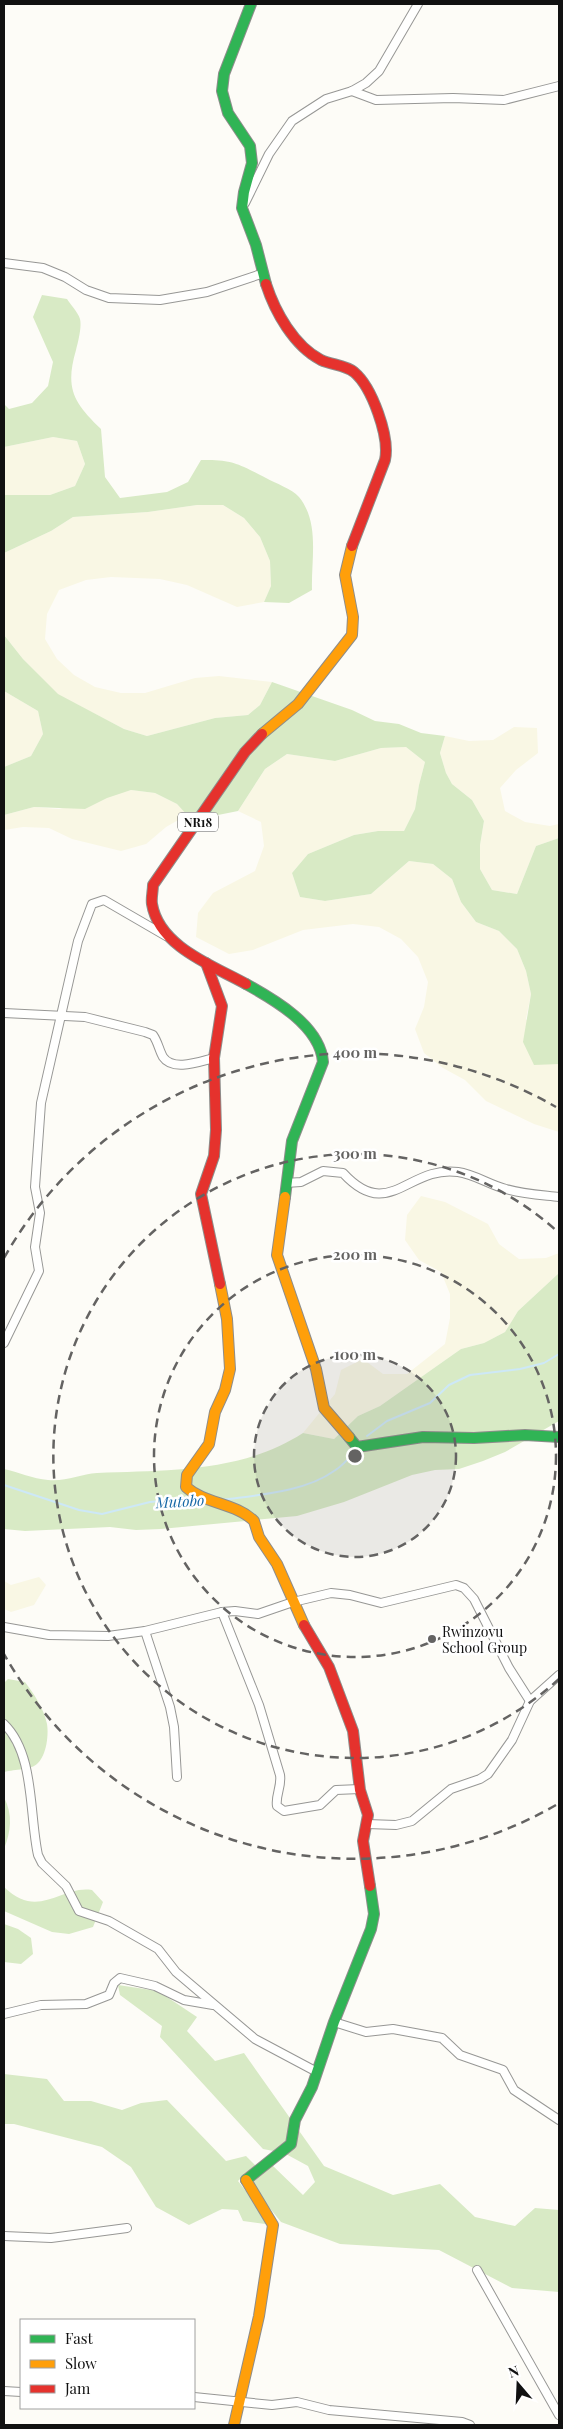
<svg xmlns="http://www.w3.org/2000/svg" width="563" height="2429" font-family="'Playfair Display',serif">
  <rect width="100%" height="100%" fill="#fdfcf7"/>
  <g fill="#f9f7e4">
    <path d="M53 437 77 441 85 464 75 486 50 495H4V447Z"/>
    <path d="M197 505H223L244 518 260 537 270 561 271 586 264 602 237 607 187 585 160 579 111 577 86 580 59 590 47 614 45 639 57 659 74 675 95 687 121 693H145L195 678 219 676 272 682 260 705 248 715 215 718 147 736 124 729 57 694 23 659 4 635V553L51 531 73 517 148 512Z"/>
    <path d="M4 691 38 711 43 734 31 756 4 767Z"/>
    <path d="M514 727 537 728 538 753 516 770 500 788 505 811 525 822 550 826 559 824V838L536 846 517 894 492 890 480 869V845L484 821 472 800 452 784 446 773 440 753 445 736 469 741 493 740Z"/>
    <path d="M406 747 425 762 419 785 415 809 404 831H378L354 835 308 854 292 873 300 897 325 901 371 894 409 861 433 864 452 879 461 902 476 922 499 931 517 949 526 971 531 994 526 1019 559 1064V1132L534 1124 486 1101 465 1080 443 1068 424 1053 415 1029 424 1007 428 982 418 957 401 939 379 927 353 924 303 930 253 950 229 954 196 937 198 913 213 893 255 871 264 846 261 822 238 811 265 769 287 754 335 761 381 748Z"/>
    <path d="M131 790 155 793 177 804 187 815 166 827 146 844 121 851 72 839 49 828 23 827 4 830V815L34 807 59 809Z"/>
    <path d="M421 1196 445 1202 488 1224 499 1244 519 1259 546 1258 559 1253V1273L518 1311 505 1332 484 1343 461 1349 380 1406 358 1416 334 1439 303 1433 335 1394 341 1370 363 1359 383 1374H407L445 1344 450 1318V1294L441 1272 419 1260 405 1240 407 1215Z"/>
    <path d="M39 1577 46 1585 34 1605 11 1612 4 1609V1581L11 1585Z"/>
  </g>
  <g fill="#d8eac5">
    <path d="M42 295 67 299C70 304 78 312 80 319 82 327 78 342 76 350 65 388 73 402 101 429L105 477 120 498 167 492 188 482 201 460C232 459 239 464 266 478 275 483 292 489 299 497 320 523 311 559 312 590L289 603 264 602 271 586 270 561 260 537 244 518 223 505H197L148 512 73 517 51 531 4 553V495H50L75 486 85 464 77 441 53 437 4 447V404L9 409 32 403 48 386 53 362 33 317Z"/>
    <path d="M4 635 23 659 58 694 124 729 147 736 215 718 248 715 260 705 272 682 352 710 375 721 399 724 421 733 445 736 440 753 446 773 452 784 472 800 484 821 480 845V869L492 890 517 894 536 846 559 838V1064L534 1065 523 1042 531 994 526 971 517 949 499 931 476 922 461 902 452 879 433 864 409 861 371 894 325 901 300 897 292 873 308 854 354 835 378 831H404L415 809 419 785 425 762 406 747 381 748 335 761 287 754 265 769 238 811 213 816 187 815 177 804 155 793 131 790 107 798 85 809 34 807 4 815V767L31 756 43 734 38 711 4 691Z"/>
    <path d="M559 1273V1421L505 1452 483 1461 459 1469 435 1470 412 1475 344 1502 297 1516 161 1529 136 1530 110 1527 25 1531 4 1529V1469C18 1472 33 1479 48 1480 65 1482 81 1474 97 1473 168 1470 241 1473 303 1433L334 1439 358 1416 380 1406 461 1349 484 1343 505 1332 518 1311Z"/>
    <path d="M8 1679 25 1682C34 1694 44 1709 47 1724 49 1736 46 1760 34 1766 30 1769 11 1770 4 1772V1683Z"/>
    <path d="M4 1797C13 1815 11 1831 4 1849Z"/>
    <path d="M4 1887C39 1921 60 1885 92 1890L103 1902 93 1927 69 1934 52 1932 4 1911Z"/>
    <path d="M4 1924 18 1929 31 1938 33 1954 21 1964 4 1962Z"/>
    <path d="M118 1985 158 1991 197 2017 187 2031 215 2061 244 2053 324 2166 393 2195 440 2184 475 2217 515 2226 535 2208 559 2210V2292L512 2288 439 2250 340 2244 281 2222 247 2180 272 2165 303 2195 315 2182 308 2166 284 2153 263 2149 160 2037 162 2026 120 1995Z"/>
    <path d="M4 2074 47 2079 64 2101H91L122 2110 141 2103 167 2100 226 2161 246 2156 255 2165 238 2181 269 2221 265 2224 243 2221 238 2210 222 2209 189 2225 156 2207 131 2167 102 2147 14 2124H4Z"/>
  </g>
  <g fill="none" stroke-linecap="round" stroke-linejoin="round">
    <g stroke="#cde8f7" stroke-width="2">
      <path d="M367 1436 387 1421 430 1403 449 1385 470 1375 520 1369 544 1363 559 1354"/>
      <path d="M4 1485 79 1510 102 1514 150 1502 193 1498"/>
      <path d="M222 1500C257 1495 305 1492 334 1471 341 1467 346 1461 352 1455"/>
    </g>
    <defs>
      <g id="street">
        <path d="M352 91 376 100 453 98 504 100 559 86"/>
        <path d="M245 203 269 154 292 121 326 99 352 91 366 83 379 71 418 4"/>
        <path d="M4 263 43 268 65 277 86 290 109 298 160 300 207 292 264 273"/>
        <path d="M4 1013 85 1017 145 1032 153 1035C158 1042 159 1050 163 1057 173 1072 201 1061 214 1058"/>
        <path d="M286 1183 301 1182 323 1171 343 1173C389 1223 408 1165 458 1172 474 1174 490 1185 506 1189 523 1194 542 1195 559 1197"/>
        <path d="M4 1343 39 1271 35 1247 40 1213 35 1187 41 1103 78 941 92 904 104 900 166 936"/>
        <path d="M222 1612 259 1705 280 1775C282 1786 275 1796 277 1806L284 1811 320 1805 336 1790 360 1789"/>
        <path d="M4 1627 49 1635 108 1636 145 1631 222 1612 235 1611 258 1614 293 1602 331 1593 350 1595 381 1603 456 1585 464 1588 474 1599 509 1668 530 1701"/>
        <path d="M145 1631 170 1707 174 1727 177 1777"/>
        <path d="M4 1724C35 1754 29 1814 38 1855L42 1863 66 1886 79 1911 109 1921 158 1949 176 1972 255 2039 317 2072"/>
        <path d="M367 1824 396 1825 412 1821 451 1789 480 1779 488 1774 512 1740 530 1701 559 1675"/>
        <path d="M4 2014 41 2005 86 2004 109 1995 114 1983 120 1978 155 1986 184 2000 213 2005"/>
        <path d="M334 2022 366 2032 393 2029 442 2038 460 2055 503 2070 514 2090 559 2120"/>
        <path d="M4 2236 51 2238 127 2228"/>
        <path d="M477 2270 559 2415"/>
        <path d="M4 2391 21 2392"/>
        <path d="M194 2397 272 2405 297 2402 329 2410 462 2422 470 2425"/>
      </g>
      <g id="fast">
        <path d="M251 4 224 74 222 91 228 113 250 146 252 163 244 192 242 208 256 245 266 284"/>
        <path d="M246 984C275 1000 320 1026 323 1062L292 1141 285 1197"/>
        <path d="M349 1437 357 1447 423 1437 474 1438 525 1435 559 1437"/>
        <path d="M246 2180 291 2144 295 2120 312 2087 334 2022 371 1929 374 1914 370 1886"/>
      </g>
      <g id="slow">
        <path d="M262 734 298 704 352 635 353 617 345 575 352 546"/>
        <path d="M285 1197 277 1255 316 1369 324 1408 349 1437"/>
        <path d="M220 1284 227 1319 230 1369 225 1390 215 1412 209 1444 187 1475 186 1487C205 1504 236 1503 254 1521L259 1537 277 1564 304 1625"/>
        <path d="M234 2425 259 2316 273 2225 246 2180"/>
      </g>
      <g id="jam">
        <path d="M266 284C275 312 294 346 321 360 332 365 345 365 354 372 372 387 390 437 385 460L352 546"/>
        <path d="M206 963 222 1006 214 1058 216 1130 214 1156 201 1194 220 1284"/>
        <path d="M246 984C214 966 159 947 152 904 151 898 153 891 153 885L245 752 262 734"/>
        <path d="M304 1625 329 1667 353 1731 360 1790 368 1815 363 1841 370 1886"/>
      </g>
    </defs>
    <use href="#street" stroke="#979795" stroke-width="10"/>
    <use href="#fast" stroke="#8e8d8b" stroke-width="12"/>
    <use href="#slow" stroke="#8e8d8b" stroke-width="12"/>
    <use href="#jam" stroke="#8e8d8b" stroke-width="12"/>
    <use href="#street" stroke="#fffffe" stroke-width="8"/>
    <use href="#fast" stroke="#30b455" stroke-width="10"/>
    <use href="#slow" stroke="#ff9f0a" stroke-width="10"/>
    <use href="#jam" stroke="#e5322d" stroke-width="10"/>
  </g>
  <circle cx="355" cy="1456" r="101" fill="#646362" fill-opacity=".12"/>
  <g fill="none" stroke="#646362" stroke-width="2.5" stroke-dasharray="9 6">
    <circle cx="355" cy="1456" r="101"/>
    <circle cx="355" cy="1456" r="201"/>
    <path d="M559 1679A302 302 0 1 1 559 1233"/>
    <path d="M556 1805A403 403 0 0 1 4 1654M4 1258A403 403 0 0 1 556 1107"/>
  </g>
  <circle fill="#646362" stroke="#fff" stroke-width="2" cx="432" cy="1639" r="5"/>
  <g text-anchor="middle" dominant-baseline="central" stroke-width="5" stroke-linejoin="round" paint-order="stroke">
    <rect fill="#fff" stroke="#585858" stroke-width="1" x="178" y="812.5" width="40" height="19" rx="4"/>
    <g font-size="12" font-weight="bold" fill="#111">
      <text x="198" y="822">NR18</text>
    </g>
    <g font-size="14" fill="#111" stroke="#fff" text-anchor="start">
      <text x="442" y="1631">Rwinzovu<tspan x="442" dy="16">School Group</tspan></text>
    </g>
    <g font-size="15" font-style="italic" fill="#1768a6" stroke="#fff">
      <text transform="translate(180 1501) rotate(-3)">Mutobo</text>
    </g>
  </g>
  <circle cx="355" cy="1456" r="8" fill="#646362" stroke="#fff" stroke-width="2.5"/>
  <g font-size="15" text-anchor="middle" font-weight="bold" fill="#646362" stroke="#fff" stroke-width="5" stroke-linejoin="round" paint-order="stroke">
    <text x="355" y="1058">400 m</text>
    <text x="355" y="1159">300 m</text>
    <text x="355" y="1260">200 m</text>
    <text x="355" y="1360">100 m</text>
  </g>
  <rect width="563" height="2429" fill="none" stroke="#111111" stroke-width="10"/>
  <rect x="20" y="2319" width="175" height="90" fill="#ffffff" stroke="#a0a0a0"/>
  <rect x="30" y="2335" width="25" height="8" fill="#30b455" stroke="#a0a0a0"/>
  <text x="65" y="2344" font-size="15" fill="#111111">Fast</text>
  <rect x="30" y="2360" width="25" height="8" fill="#ff9f0a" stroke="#a0a0a0"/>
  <text x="65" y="2369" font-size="15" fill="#111111">Slow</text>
  <rect x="30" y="2385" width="25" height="8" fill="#e5322d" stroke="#a0a0a0"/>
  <text x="65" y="2394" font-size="15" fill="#111111">Jam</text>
  <g transform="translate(518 2384) rotate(341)" stroke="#ffffff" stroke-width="4" paint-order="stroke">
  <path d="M0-4L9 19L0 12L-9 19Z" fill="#111111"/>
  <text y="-8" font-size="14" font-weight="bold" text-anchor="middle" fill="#111111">N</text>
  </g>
</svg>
